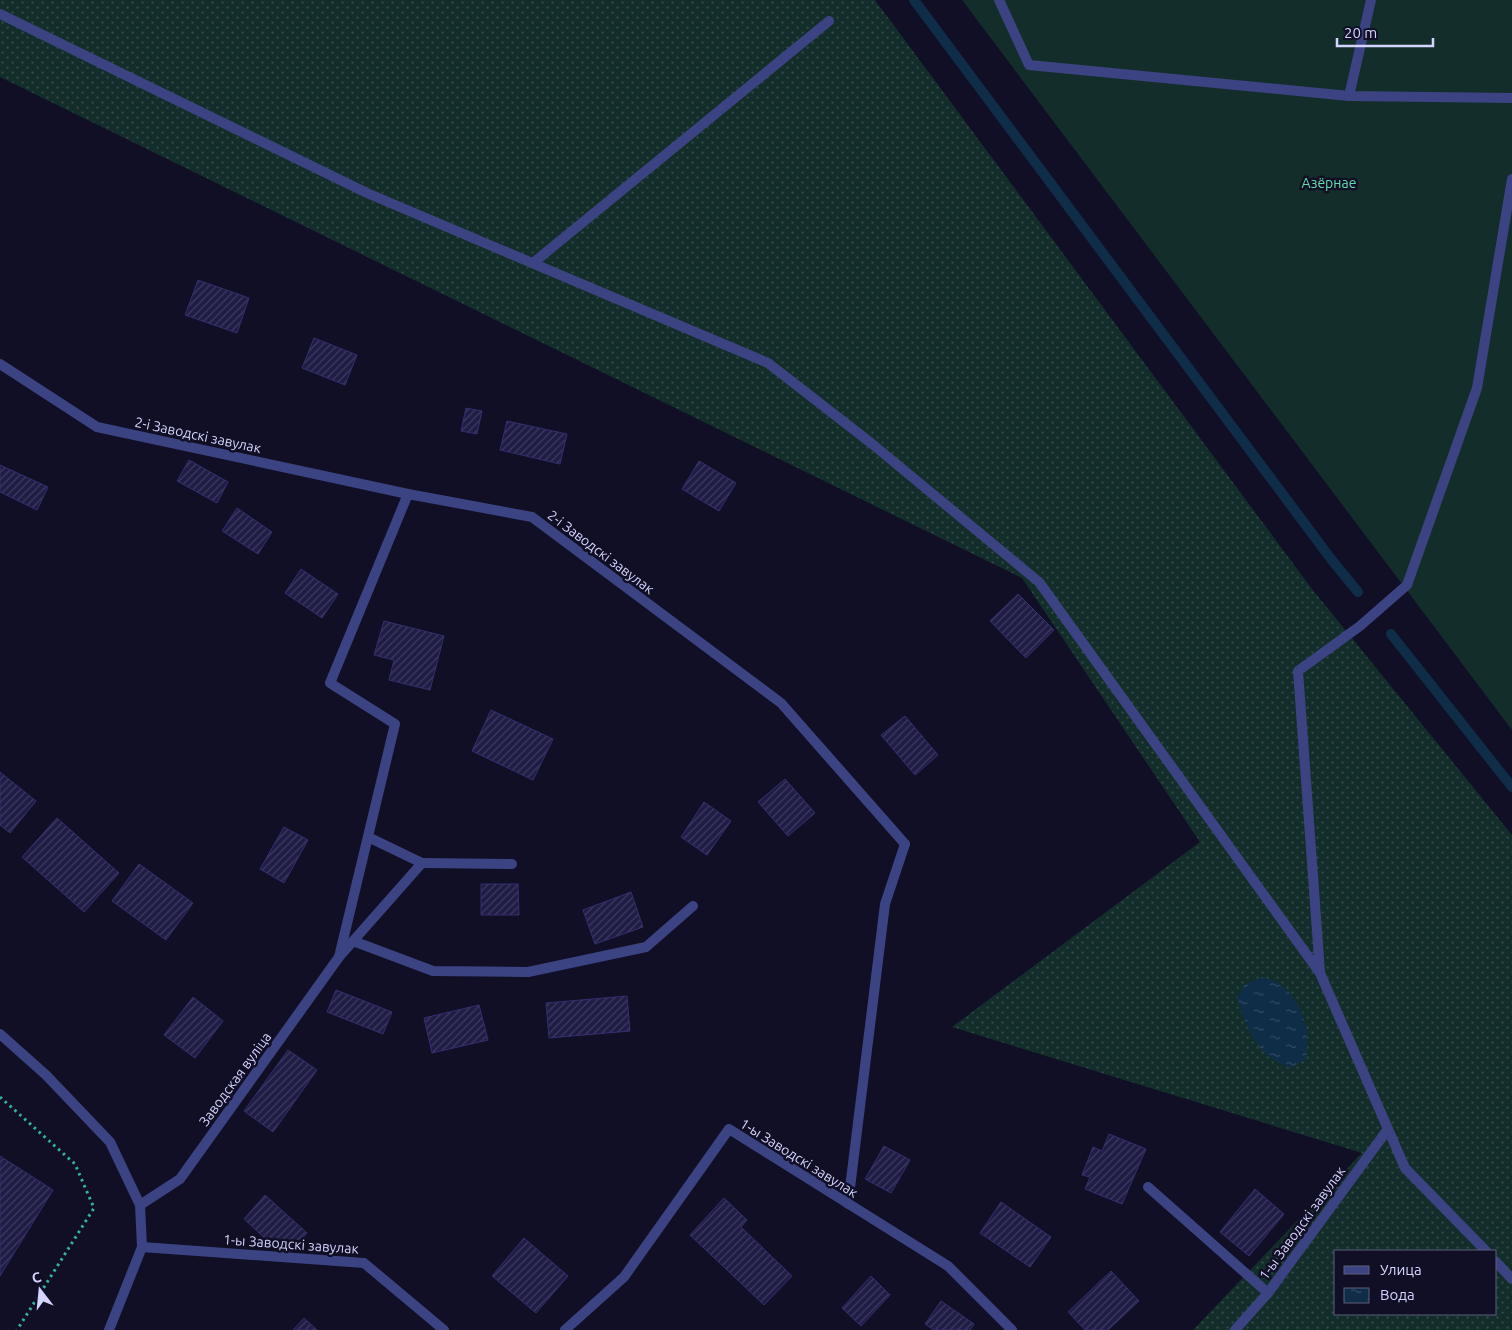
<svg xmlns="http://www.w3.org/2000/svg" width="1512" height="1330" font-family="Ubuntu,sans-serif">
  <defs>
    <pattern id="grass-dots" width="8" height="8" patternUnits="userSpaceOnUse" patternTransform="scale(1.25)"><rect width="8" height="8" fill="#132e2a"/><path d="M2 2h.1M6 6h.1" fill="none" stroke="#344b4a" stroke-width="1.8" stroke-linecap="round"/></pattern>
    <pattern id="water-ripples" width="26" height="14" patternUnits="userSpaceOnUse" patternTransform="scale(1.25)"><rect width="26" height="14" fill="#102d48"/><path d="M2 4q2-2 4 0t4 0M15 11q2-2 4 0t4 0" fill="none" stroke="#324b63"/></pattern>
    <pattern id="building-hatch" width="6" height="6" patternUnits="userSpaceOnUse" patternTransform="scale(1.25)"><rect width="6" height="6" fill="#1f1c45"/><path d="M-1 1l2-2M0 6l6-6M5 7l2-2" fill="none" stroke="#3f3c61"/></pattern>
  </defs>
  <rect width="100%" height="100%" fill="#100f25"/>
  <path fill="url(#grass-dots)" fill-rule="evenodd" d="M0 0H875L1312 589 1512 835V1330H1193L1362 1153 952 1027 1200 842 1022 578 0 77ZM1336 1251H1496V1314H1336Z"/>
  <path fill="#132e2a" d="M962 0H1512V730Z"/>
  <path fill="url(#water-ripples)" d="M1263 977 1277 982 1289 992 1302 1012 1308 1036 1306 1059 1290 1068C1283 1064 1275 1061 1269 1056 1251 1042 1244 1019 1237 998L1245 984Z"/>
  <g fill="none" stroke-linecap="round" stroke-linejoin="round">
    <g stroke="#102d48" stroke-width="10">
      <path d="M914 0 1331 559 1358 592"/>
      <path d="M1391 634 1512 787"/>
    </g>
  </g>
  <g fill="url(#building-hatch)" stroke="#332f70">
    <path d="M198 280 249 298 237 333 185 315Z"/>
    <path d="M314 338 357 355 345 385 302 368Z"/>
    <path d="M466 408 482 411 477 434 461 431Z"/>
    <path d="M507 421 567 434 560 464 500 450Z"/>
    <path d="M189 460 228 482 217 503 177 481Z"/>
    <path d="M699 461 736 483 719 511 682 489Z"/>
    <path d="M0 465 48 487 37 510 0 492Z"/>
    <path d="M237 508 272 532 258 554 222 531Z"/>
    <path d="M301 569 338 594 322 618 285 593Z"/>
    <path d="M1018 594 1054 630 1026 658 990 621Z"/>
    <path d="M384 621 444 636 430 690 389 680 394 660 374 655Z"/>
    <path d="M491 710 553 739 533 780 472 751Z"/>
    <path d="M905 716 938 755 915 775 881 735Z"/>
    <path d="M0 772 36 801 10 833 0 825Z"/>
    <path d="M785 779 815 813 788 836 758 802Z"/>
    <path d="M704 802 731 821 707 855 681 837Z"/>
    <path d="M57 818 119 873 84 912 22 857Z"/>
    <path d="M284 827 308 840 284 883 260 869Z"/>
    <path d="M139 864 193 903 166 940 112 901Z"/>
    <path d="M481 884H518L519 915H481Z"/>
    <path d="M631 892 643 927 595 944 583 910Z"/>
    <path d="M336 990 392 1012 383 1034 327 1012Z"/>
    <path d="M627 996 630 1031 549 1038 546 1003Z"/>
    <path d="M193 997 223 1021 195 1058 164 1035Z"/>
    <path d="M479 1005 488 1040 432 1053 424 1018Z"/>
    <path d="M288 1050 317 1070 273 1132 244 1111Z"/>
    <path d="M1109 1134 1146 1149 1122 1204 1085 1189 1090 1177 1082 1175 1093 1147 1102 1151Z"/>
    <path d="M884 1146 910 1160 891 1193 865 1179Z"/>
    <path d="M0 1156 53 1190 0 1276Z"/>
    <path d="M1255 1189 1284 1214 1249 1256 1220 1232Z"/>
    <path d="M265 1195 307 1233 285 1257 244 1219Z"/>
    <path d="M724 1198 747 1220 741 1227 792 1276 764 1305 690 1235Z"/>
    <path d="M1001 1202 1051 1237 1030 1267 980 1233Z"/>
    <path d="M524 1238 568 1276 536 1313 492 1276Z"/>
    <path d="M1111 1271 1139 1301 1108 1330H1085L1068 1312Z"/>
    <path d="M871 1276 890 1295 861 1326 842 1308Z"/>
    <path d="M941 1301 974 1324 970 1330H934L925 1324Z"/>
    <path d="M304 1318 317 1330H293Z"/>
  </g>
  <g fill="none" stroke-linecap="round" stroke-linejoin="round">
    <path stroke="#33b39a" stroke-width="3" stroke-dasharray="2.5 4" stroke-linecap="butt" d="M0 1097 75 1164 94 1208 17 1330"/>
    <g stroke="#3c4382" stroke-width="10">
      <path d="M999 0 1029 65 1349 96 1512 98"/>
      <path d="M0 14 367 193 768 363 871 443 1039 582 1320 973 1405 1168 1486 1251"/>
      <path d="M1349 96 1371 0"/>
      <path d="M533 263 829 21"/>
      <path d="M422 863 512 864"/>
      <path d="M353 941 433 971 528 972 646 947 693 906"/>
      <path d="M339 957 395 724 330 683 408 494"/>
      <path d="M1320 972 1298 671 1360 626 1407 585 1477 388 1512 179"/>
      <path d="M1148 1187 1268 1293"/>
      <path d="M848 1204 885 904 905 844"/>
      <path d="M140 1205 180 1179 339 957 422 863 368 837"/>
      <path d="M142 1247 364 1263 444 1330"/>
      <path d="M1496 1262 1512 1279"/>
      <path d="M565 1330 624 1277 729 1129 948 1266 1012 1330"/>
    </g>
    <g stroke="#3c4382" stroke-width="10">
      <path d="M0 364 97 427 408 494 532 517 781 703 905 844"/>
      <path d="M1235 1330 1268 1293 1388 1129"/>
    </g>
    <path stroke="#3c4382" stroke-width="10" d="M0 1034 46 1075 110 1142 140 1205 142 1247 109 1330"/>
  </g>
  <g text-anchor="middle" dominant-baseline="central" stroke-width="5" stroke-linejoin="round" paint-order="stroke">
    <g font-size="14" fill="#62dcad" stroke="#100f25">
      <text x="1329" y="183">Азёрнае</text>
    </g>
    <g font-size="14" fill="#d4d5fe" stroke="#100f25">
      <text transform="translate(198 435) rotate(12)">2-і Заводскі завулак</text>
      <text transform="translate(601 552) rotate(37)">2-і Заводскі завулак</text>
      <text transform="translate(235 1079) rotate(-54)">Заводская вуліца</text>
      <text transform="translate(799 1158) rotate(32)">1-ы Заводскі завулак</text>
      <text transform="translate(1302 1223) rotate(-54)">1-ы Заводскі завулак</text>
      <text transform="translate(291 1244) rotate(4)">1-ы Заводскі завулак</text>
    </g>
  </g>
  <rect x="1334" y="1250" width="162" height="65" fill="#100f25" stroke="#5e5e7c"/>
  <rect x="1344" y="1266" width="25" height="8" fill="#3c4382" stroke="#5e5e7c"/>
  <text x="1380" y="1275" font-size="15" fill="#d4d5fe">Улица</text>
  <rect x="1344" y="1288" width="25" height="15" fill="url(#water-ripples)" stroke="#5e5e7c"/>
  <text x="1380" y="1300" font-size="15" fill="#d4d5fe">Вода</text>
  <g transform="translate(40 1290) rotate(344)" stroke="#100f25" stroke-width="4" paint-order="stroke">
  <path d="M0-4L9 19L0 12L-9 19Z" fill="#d4d5fe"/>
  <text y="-8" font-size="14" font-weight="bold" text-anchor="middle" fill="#d4d5fe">С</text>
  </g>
  <path d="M1337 38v8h96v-8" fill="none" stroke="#d4d5fe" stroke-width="2.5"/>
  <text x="1344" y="38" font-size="15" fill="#d4d5fe" stroke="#100f25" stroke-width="4" paint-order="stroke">20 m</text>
</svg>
